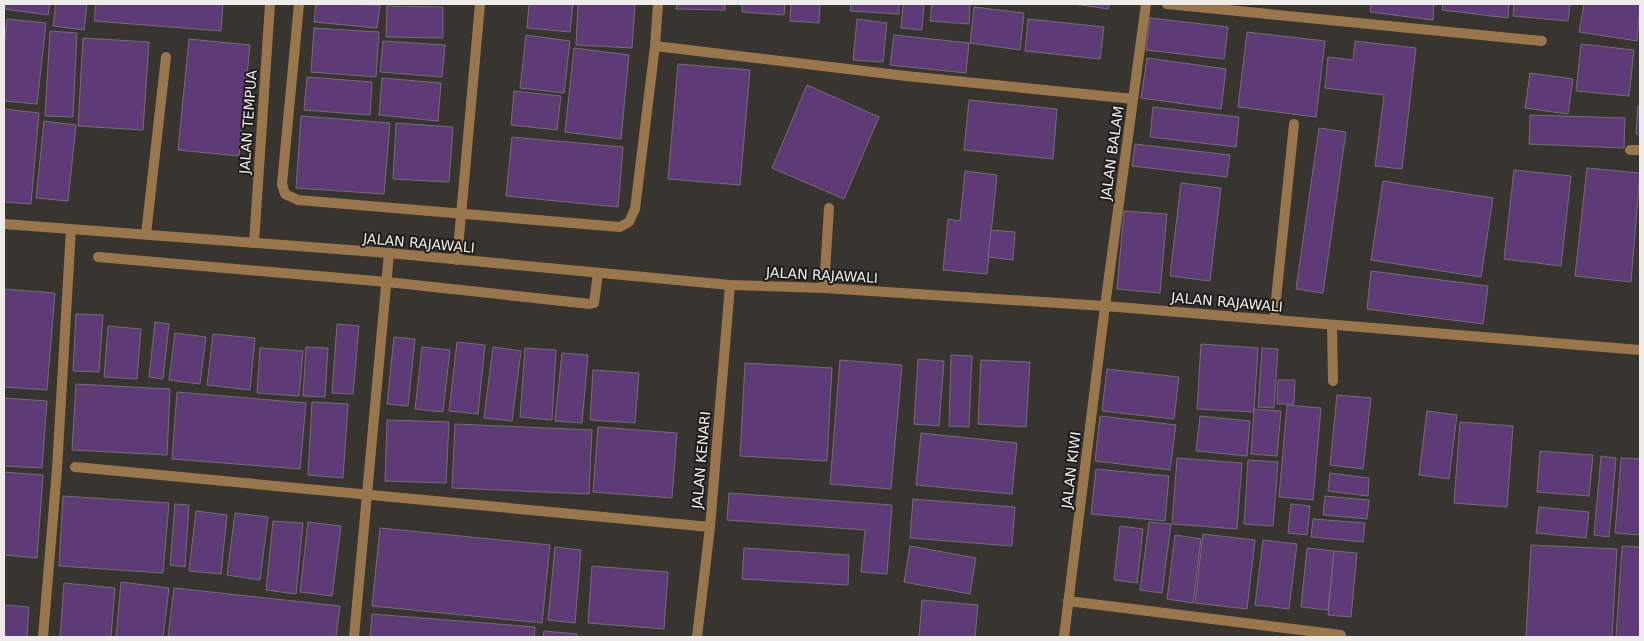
<svg xmlns="http://www.w3.org/2000/svg" width="1644" height="641" font-family="'DejaVu Sans',sans-serif">
  <rect width="100%" height="100%" fill="#383430"/>
  <g fill="#5e3b76" stroke="#726f74">
    <path d="M4 4H50L48 15 4 9Z"/>
    <path d="M56 4H87L84 30 53 26Z"/>
    <path d="M96 4H223L221 31 94 21Z"/>
    <path d="M316 4 380 5 377 28 314 22Z"/>
    <path d="M529 4H573L570 32 527 28Z"/>
    <path d="M578 4H635L632 48 576 45Z"/>
    <path d="M677 4H725V10L676 9Z"/>
    <path d="M742 4H785L784 15 742 12Z"/>
    <path d="M791 4H820L819 23 790 21Z"/>
    <path d="M851 4H899V14L850 11Z"/>
    <path d="M903 4H924L922 30 901 28Z"/>
    <path d="M932 4H970L969 24 930 21Z"/>
    <path d="M1074 4H1109L1108 9Z"/>
    <path d="M1371 4H1434L1433 20 1370 12Z"/>
    <path d="M1443 4H1509L1508 18 1442 10Z"/>
    <path d="M1514 4H1570L1568 21 1513 16Z"/>
    <path d="M1584 4H1640L1637 41 1579 32Z"/>
    <path d="M387 6 443 7V38L386 37Z"/>
    <path d="M974 7 1024 13 1020 50 970 43Z"/>
    <path d="M1150 18 1228 27 1224 59 1146 50Z"/>
    <path d="M7 19 46 23 37 104 4 101V45Z"/>
    <path d="M857 19 887 23 883 62 853 60Z"/>
    <path d="M1028 19 1104 27 1100 59 1025 51Z"/>
    <path d="M314 28 379 32 376 77 311 72Z"/>
    <path d="M50 31 77 33 73 117 45 116Z"/>
    <path d="M1247 32 1325 41 1316 117 1238 107Z"/>
    <path d="M526 35 570 41 564 93 520 88Z"/>
    <path d="M894 35 969 43 966 73 890 65Z"/>
    <path d="M83 38 149 42 143 130 78 126Z"/>
    <path d="M189 39 250 45 239 156 178 150Z"/>
    <path d="M383 41 445 45 442 77 380 72Z"/>
    <path d="M1355 41 1416 48 1402 169 1375 166 1384 95 1325 88 1328 57 1353 60Z"/>
    <path d="M1581 44 1634 50 1629 96 1576 91Z"/>
    <path d="M574 48 629 55 621 139 565 132Z"/>
    <path d="M1147 58 1226 69 1221 109 1141 98Z"/>
    <path d="M678 64 750 70 740 185 668 179Z"/>
    <path d="M1530 73 1573 79 1568 114 1525 108Z"/>
    <path d="M307 77 372 82 370 115 304 110Z"/>
    <path d="M382 78 441 83 438 121 379 115Z"/>
    <path d="M807 85 879 117 844 199 772 168Z"/>
    <path d="M514 91 561 96 557 130 511 125Z"/>
    <path d="M969 100 1057 109 1053 159 964 150Z"/>
    <path d="M1638 106H1640V134H1636Z"/>
    <path d="M1153 107 1239 117 1236 147 1150 137Z"/>
    <path d="M4 109 39 113 31 204 4 202Z"/>
    <path d="M1530 115 1625 118 1624 148 1529 144Z"/>
    <path d="M301 116 390 123 384 194 296 188Z"/>
    <path d="M44 121 76 125 68 201 36 198Z"/>
    <path d="M396 123 453 127 449 182 393 179Z"/>
    <path d="M1319 128 1346 132 1323 293 1296 289Z"/>
    <path d="M512 137 623 147 618 207 506 196Z"/>
    <path d="M1135 144 1230 155 1227 177 1132 166Z"/>
    <path d="M1587 168 1640 173 1631 282 1575 276Z"/>
    <path d="M1514 170 1571 176 1561 266 1504 259Z"/>
    <path d="M965 171 997 175 987 274 943 270 948 219 960 221Z"/>
    <path d="M1383 181 1493 198 1481 277 1371 260Z"/>
    <path d="M1181 183 1221 188 1210 281 1170 276Z"/>
    <path d="M1124 211 1167 214 1160 293 1117 289Z"/>
    <path d="M991 230 1015 232 1013 260 988 257Z"/>
    <path d="M1371 271 1488 286 1483 324 1367 309Z"/>
    <path d="M4 289 55 293 47 390 4 387Z"/>
    <path d="M76 314 103 315 99 372 73 371Z"/>
    <path d="M155 322 169 324 163 379 149 377Z"/>
    <path d="M337 324 359 326 353 394 332 393Z"/>
    <path d="M108 326 141 329 137 379 104 377Z"/>
    <path d="M175 333 206 337 200 384 169 380Z"/>
    <path d="M213 334 255 338 250 390 207 385Z"/>
    <path d="M394 337 415 339 408 406 387 404Z"/>
    <path d="M457 342 485 345 478 414 449 411Z"/>
    <path d="M1201 344 1258 348 1254 412 1197 409Z"/>
    <path d="M306 347 328 348 325 397 303 396Z"/>
    <path d="M422 347 450 350 443 412 415 409Z"/>
    <path d="M493 347 521 351 512 421 484 418Z"/>
    <path d="M260 348 303 351 299 396 257 393Z"/>
    <path d="M525 348 556 350 552 420 520 417Z"/>
    <path d="M1262 348 1278 349 1274 408 1258 407Z"/>
    <path d="M562 353 588 355 582 423 555 421Z"/>
    <path d="M951 355 972 356 969 427 949 426Z"/>
    <path d="M918 359 944 361 939 426 914 424Z"/>
    <path d="M840 360 902 365 891 489 830 484Z"/>
    <path d="M981 360 1030 362 1026 427 978 424Z"/>
    <path d="M745 363 832 368 827 461 740 456Z"/>
    <path d="M1107 369 1179 377 1174 419 1102 411Z"/>
    <path d="M593 370 639 373 635 423 590 420Z"/>
    <path d="M1278 380H1295L1294 404H1277Z"/>
    <path d="M76 384 170 389 167 455 72 450Z"/>
    <path d="M177 392 306 403 300 469 172 459Z"/>
    <path d="M1337 395 1371 398 1363 469 1330 465Z"/>
    <path d="M4 398 47 401 42 468 4 466Z"/>
    <path d="M312 402 348 404 343 478 308 475Z"/>
    <path d="M1287 405 1321 408 1313 500 1279 497Z"/>
    <path d="M1254 409 1281 411 1277 456 1251 454Z"/>
    <path d="M1427 411 1457 415 1449 479 1419 475Z"/>
    <path d="M1100 416 1176 425 1170 470 1095 461Z"/>
    <path d="M1200 416 1250 421 1247 456 1196 451Z"/>
    <path d="M387 420 449 422 446 483 385 481Z"/>
    <path d="M1460 422 1513 426 1507 507 1454 503Z"/>
    <path d="M455 424 592 430 589 494 452 488Z"/>
    <path d="M598 427 677 433 672 498 593 492Z"/>
    <path d="M921 433 1017 443 1012 494 916 485Z"/>
    <path d="M1540 451 1593 455 1589 496 1537 492Z"/>
    <path d="M1601 456 1616 458 1609 537 1594 535Z"/>
    <path d="M1177 458 1242 463 1237 529 1172 524Z"/>
    <path d="M1621 458 1640 459V535L1615 533Z"/>
    <path d="M1248 460 1278 462 1273 526 1244 524Z"/>
    <path d="M1096 469 1169 476 1165 521 1091 514Z"/>
    <path d="M4 472 43 475 37 558 4 555Z"/>
    <path d="M1330 473 1369 478 1368 496 1328 491Z"/>
    <path d="M729 493 892 505 887 574 861 572 865 530 727 520Z"/>
    <path d="M63 496 169 503 163 573 59 566Z"/>
    <path d="M1325 496 1369 500 1367 519 1323 515Z"/>
    <path d="M913 499 1015 507 1012 546 910 538Z"/>
    <path d="M175 504 189 505 185 567 170 565Z"/>
    <path d="M1291 504 1310 506 1307 535 1288 533Z"/>
    <path d="M1539 507 1589 512 1586 538 1536 533Z"/>
    <path d="M196 511 227 515 221 574 189 571Z"/>
    <path d="M235 513 268 517 260 580 227 575Z"/>
    <path d="M1313 519 1365 523 1363 542 1311 537Z"/>
    <path d="M273 521 303 523 296 594 266 590Z"/>
    <path d="M308 522 341 526 332 596 300 592Z"/>
    <path d="M1149 522 1171 524 1162 593 1140 590Z"/>
    <path d="M1120 526 1143 529 1137 583 1114 580Z"/>
    <path d="M380 528 550 545 542 623 372 606Z"/>
    <path d="M1203 534 1255 540 1247 609 1195 603Z"/>
    <path d="M1175 535 1201 539 1193 603 1167 599Z"/>
    <path d="M1263 540 1297 544 1289 609 1255 605Z"/>
    <path d="M1531 545 1617 549 1612 637H1526Z"/>
    <path d="M910 546 976 558 970 594 904 582Z"/>
    <path d="M1622 546 1640 547V637H1616Z"/>
    <path d="M555 547 581 550 575 623 548 620Z"/>
    <path d="M744 548 849 555 848 585 742 579Z"/>
    <path d="M1307 548 1334 551 1328 610 1301 607Z"/>
    <path d="M1334 551 1357 553 1351 617 1328 615Z"/>
    <path d="M592 566 668 572 664 629 588 623Z"/>
    <path d="M121 582 169 588 163 637H116Z"/>
    <path d="M64 583 115 588 111 637H60Z"/>
    <path d="M174 588 340 606 336 637H168Z"/>
    <path d="M922 600 978 605 975 637H919Z"/>
    <path d="M4 605 29 607 27 637H4Z"/>
    <path d="M372 614 535 627 534 637H370Z"/>
    <path d="M544 631 577 634V637H543Z"/>
  </g>
  <g fill="none" stroke-linecap="round" stroke-linejoin="round">
    <g stroke="#9a764d" stroke-width="10">
      <path d="M98 257 387 282 590 304 594 303 598 273"/>
      <path d="M824 288 829 208"/>
      <path d="M1274 319 1294 124"/>
      <path d="M1332 325 1333 381"/>
    </g>
    <g stroke="#9a764d" stroke-width="10">
      <path d="M299 4 282 184 285 194 298 200 620 227 629 222 635 209 655 46 658 4"/>
      <path d="M1167 4 1542 41"/>
      <path d="M655 46 906 76 1133 99"/>
      <path d="M1630 150H1640"/>
      <path d="M4 224 389 253 730 285 824 288 1105 306 1640 350"/>
      <path d="M146 234 166 57"/>
      <path d="M254 243 270 4"/>
      <path d="M457 260 480 4"/>
      <path d="M75 467 710 527"/>
      <path d="M1068 601 1341 635"/>
      <path d="M43 637 57 469 71 229"/>
      <path d="M354 637 389 253"/>
      <path d="M697 637 710 527 730 285"/>
      <path d="M1064 637 1105 306 1146 4"/>
    </g>
  </g>
  <g text-anchor="middle" dominant-baseline="central" stroke-width="4" stroke-linejoin="round" paint-order="stroke">
    <g font-size="14" fill="#eeece9" stroke="#1e1c1a">
      <text transform="translate(248 122) rotate(-86)">JALAN TEMPUA</text>
      <text transform="translate(1112 153) rotate(-82)">JALAN BALAM</text>
      <text transform="translate(419 243) rotate(5)">JALAN RAJAWALI</text>
      <text transform="translate(822 275) rotate(3)">JALAN RAJAWALI</text>
      <text transform="translate(1227 302) rotate(5)">JALAN RAJAWALI</text>
      <text transform="translate(701 460) rotate(-85)">JALAN KENARI</text>
      <text transform="translate(1071 470) rotate(-83)">JALAN KIWI</text>
    </g>
  </g>
  <rect width="1644" height="641" fill="none" stroke="#eeece9" stroke-width="10"/>
</svg>
